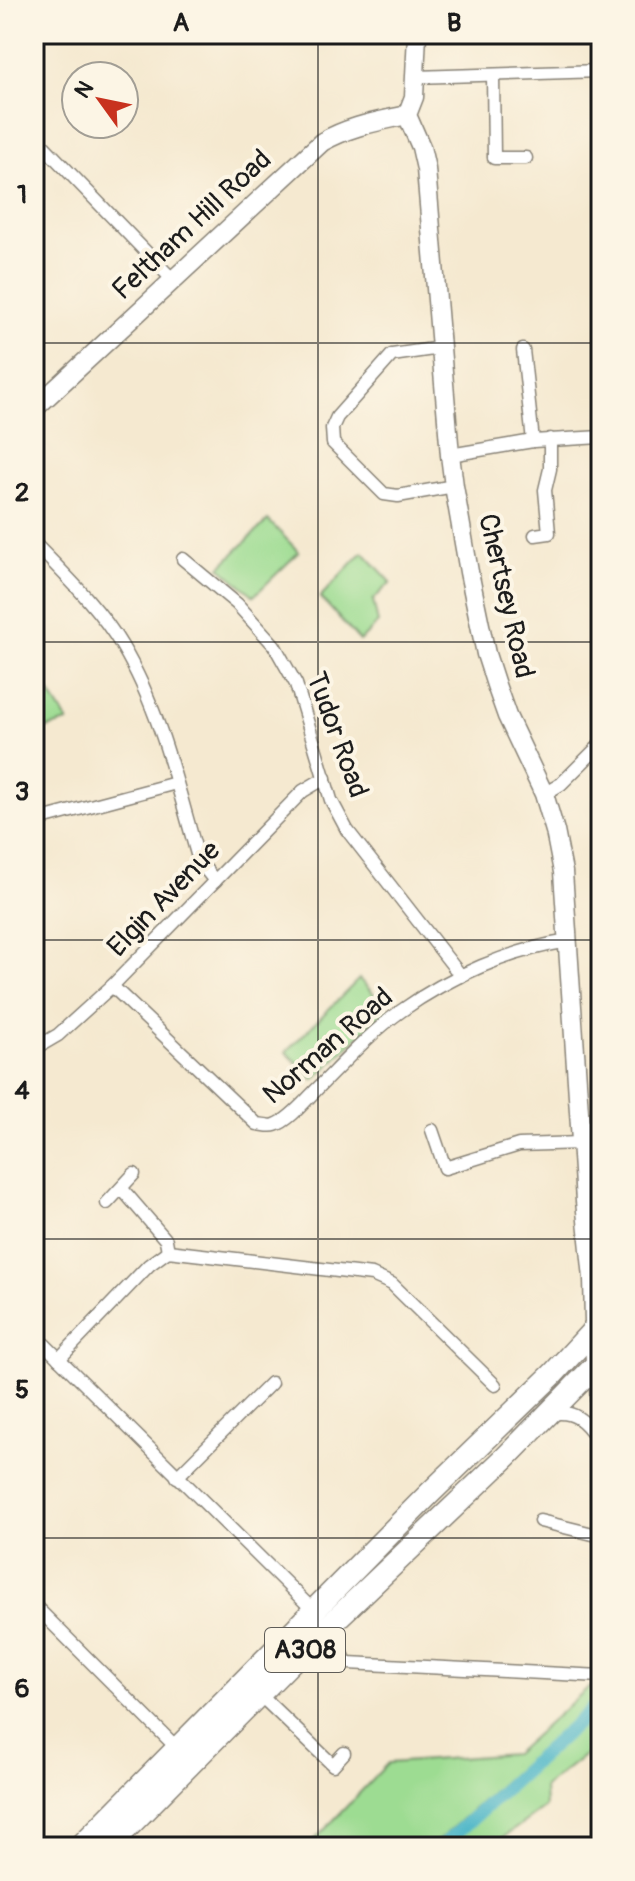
<svg xmlns="http://www.w3.org/2000/svg" width="635" height="1881" font-family="Pangolin,sans-serif">
  <rect width="100%" height="100%" fill="#fcf5e5"/>
  <filter id="ink" filterUnits="userSpaceOnUse"><feTurbulence type="fractalNoise" baseFrequency=".0125" numOctaves="2"/><feDisplacementMap in="SourceGraphic" scale="16" xChannelSelector="R" yChannelSelector="G"/><feConvolveMatrix kernelMatrix="1 2 1 2 8 2 1 2 1" color-interpolation-filters="sRGB"/></filter>
  <filter id="wash" filterUnits="userSpaceOnUse"><feTurbulence type="fractalNoise" baseFrequency=".006" numOctaves="4" result="noise"/><feDisplacementMap in="SourceGraphic" scale="32" xChannelSelector="R" yChannelSelector="G"/><feGaussianBlur stdDeviation="1.8" result="paint"/><feColorMatrix in="noise" values="0 0 0 0 0 0 0 0 0 0 0 0 0 0 0 0 0 1.4 0 .05"/><feComposite in="paint" operator="in"/></filter>
  <g filter="url(#wash)">
    <rect width="100%" height="100%" fill="#f5e9d0"/>
    <g fill="#9ddc92" stroke="#5c7c57" stroke-width="2">
      <path d="M268 520 299 552 254 596 220 567Z"/>
      <path d="M363 552 391 582 373 600 378 623 360 641 320 597Z"/>
      <path d="M34 668 68 722 34 732Z"/>
      <path d="M359 979 388 1008 314 1080 286 1052Z"/>
      <path d="M589 1687 595 1689 600 1695 431 1847H308L388 1763 514 1754Z"/>
      <path d="M601 1709V1742L544 1787 545 1807 490 1847H447Z"/>
    </g>
    <g fill="none" stroke-linecap="round" stroke-linejoin="round">
      <path stroke="#4bb6c8" stroke-width="14" d="M441 1847 598 1704"/>
    </g>
  </g>
  <g filter="url(#ink)">
    <g fill="none" stroke-linecap="round" stroke-linejoin="round">
      <defs>
        <g id="street">
          <path d="M493 75 494 158H526"/>
          <path d="M415 77 601 71"/>
          <path d="M34 136 173 280"/>
          <path d="M440 348 392 355 337 417 332 428 333 443 384 494 398 496 454 486"/>
          <path d="M523 350 533 441"/>
          <path d="M450 455 533 441 601 437"/>
          <path d="M535 535 549 533 545 490 550 469V439"/>
          <path d="M34 543C65 575 99 607 122 646 161 711 178 789 199 861L215 881"/>
          <path d="M183 559 237 604 274 645 296 684 331 800 347 830 461 976"/>
          <path d="M544 794 561 784 601 744"/>
          <path d="M34 821 176 783"/>
          <path d="M112 986 257 1124C262 1124 270 1127 275 1125 289 1121 306 1100 316 1090 343 1063 370 1033 401 1011 450 976 510 950 569 941"/>
          <path d="M34 1049 58 1035 112 986 303 791 325 778"/>
          <path d="M432 1130 445 1168 519 1145 581 1143"/>
          <path d="M122 1189 166 1240 168 1251"/>
          <path d="M107 1203 134 1174"/>
          <path d="M34 1334 314 1611"/>
          <path d="M59 1359 149 1265 168 1251 372 1275 392 1284 495 1385"/>
          <path d="M595 1367 601 1490"/>
          <path d="M551 1414C573 1409 586 1421 597 1439"/>
          <path d="M177 1477 271 1383"/>
          <path d="M540 1521 601 1536"/>
          <path d="M34 1605 177 1748"/>
          <path d="M336 1620 334 1632 346 1663"/>
          <path d="M293 1662 309 1661 601 1676"/>
          <path d="M259 1694 333 1765 344 1753"/>
        </g>
        <g id="secondary">
          <path d="M417 34 414 97 407 115 421 147 426 169 450 455 454 486 469 572 486 654 496 685 507 716 544 794 555 831 563 872 585 1201 593 1278 595 1367"/>
          <path d="M34 409 322 142C350 126 376 122 407 115"/>
        </g>
        <g id="highway">
          <path d="M80 1847 429 1494 553 1374 601 1322"/>
          <path d="M108 1847 291 1662 506 1457 601 1360"/>
        </g>
      </defs>
      <use href="#street" stroke="#888276" stroke-width="15"/>
      <use href="#secondary" stroke="#888276" stroke-width="21"/>
      <use href="#highway" stroke="#888276" stroke-width="25"/>
      <use href="#street" stroke="#fff" stroke-width="12"/>
      <use href="#secondary" stroke="#fff" stroke-width="18"/>
      <use href="#highway" stroke="#fff" stroke-width="22"/>
    </g>
  </g>
  <path fill="none" stroke="#1c1c1c" stroke-width="2" stroke-opacity="0.55" d="M318 34V1847M34 343H601M34 642H601M34 940H601M34 1239H601M34 1538H601"/>
  <g text-anchor="middle" dominant-baseline="central" stroke-width="8" stroke-linejoin="round" paint-order="stroke">
    <rect fill="#fcf5e5" stroke="#5f5d58" stroke-width="2" x="265" y="1628" width="80" height="44" rx="6"/>
    <g font-size="26" font-weight="bold" fill="#1c1c1c">
      <text x="305" y="1650">A308</text>
    </g>
    <g font-size="28" fill="#1c1c1c" stroke="#fcf5e5">
      <text transform="translate(192 225) rotate(-43)">Feltham Hill Road</text>
      <text transform="translate(506 596) rotate(77)">Chertsey Road</text>
      <text transform="translate(337 735) rotate(70)">Tudor Road</text>
      <text transform="translate(164 899) rotate(-46)">Elgin Avenue</text>
      <text transform="translate(328 1046) rotate(-41)">Norman Road</text>
    </g>
  </g>
  <rect width="635" height="1881" fill="none" stroke="#fcf5e5" stroke-width="88"/>
  <g transform="translate(100 100) rotate(303)"><circle r="38" fill="#fcf5e5" stroke="#a29e95" stroke-width="2"/>
  <path d="M0-6L14 30L0 20L-14 30Z" fill="#c8321e"/>
  <text y="-12" font-size="22" font-weight="bold" text-anchor="middle" fill="#1c1c1c">N</text>
  </g>
  <rect x="44" y="44" width="547" height="1793" fill="none" stroke="#1c1c1c" stroke-width="3"/>
  <g font-size="26" text-anchor="middle" font-weight="bold" fill="#1c1c1c">
    <text x="181" y="31">A</text>
    <text x="454" y="31">B</text>
    <text x="22" y="203">1</text>
    <text x="22" y="501">2</text>
    <text x="22" y="800">3</text>
    <text x="22" y="1099">4</text>
    <text x="22" y="1398">5</text>
    <text x="22" y="1697">6</text>
  </g>
</svg>
